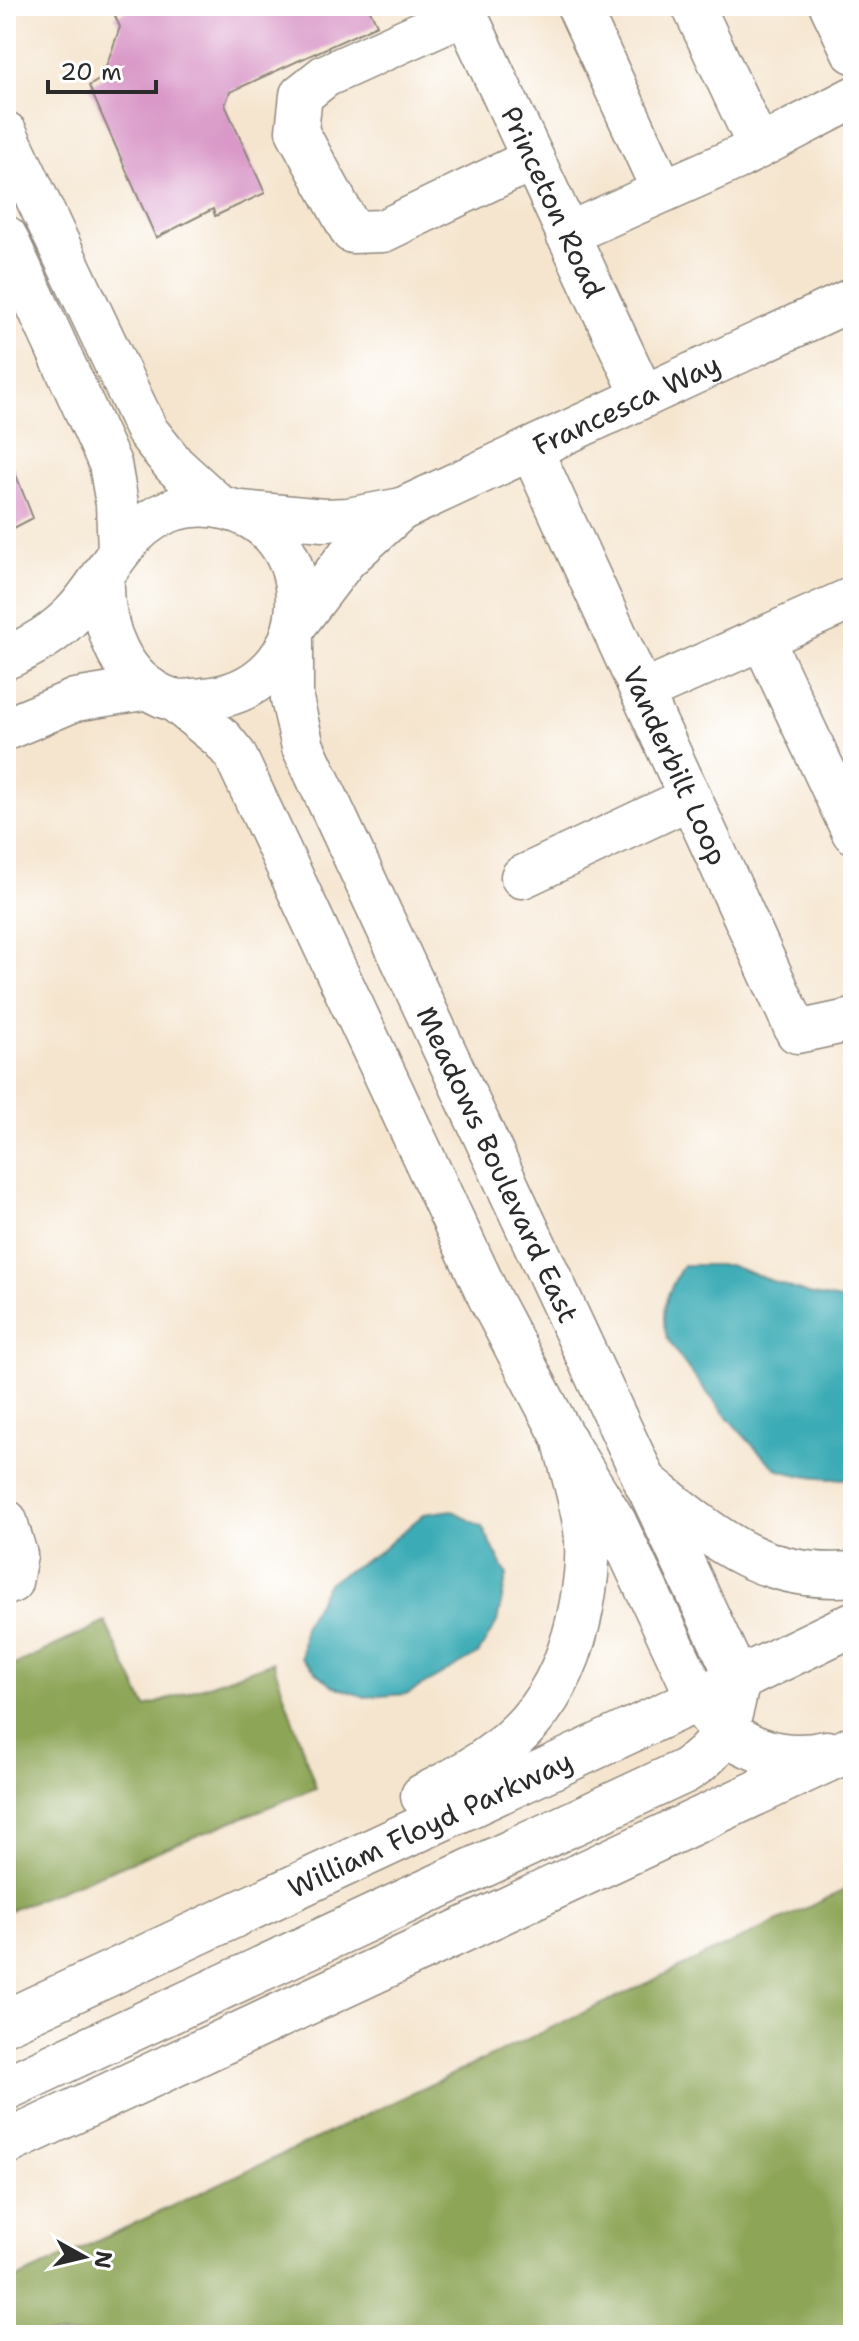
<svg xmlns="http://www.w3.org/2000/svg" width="859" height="2341" font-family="'Shantell Sans',sans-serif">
  <rect width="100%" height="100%" fill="#fff"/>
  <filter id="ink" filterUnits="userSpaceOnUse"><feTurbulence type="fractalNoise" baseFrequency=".0125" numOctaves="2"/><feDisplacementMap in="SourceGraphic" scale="16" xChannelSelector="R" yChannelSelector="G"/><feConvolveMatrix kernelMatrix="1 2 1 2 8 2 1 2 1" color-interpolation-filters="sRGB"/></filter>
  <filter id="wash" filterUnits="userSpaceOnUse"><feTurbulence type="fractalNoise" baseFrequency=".006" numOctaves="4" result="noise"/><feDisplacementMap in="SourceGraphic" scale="32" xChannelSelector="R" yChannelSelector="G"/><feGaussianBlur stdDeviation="1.8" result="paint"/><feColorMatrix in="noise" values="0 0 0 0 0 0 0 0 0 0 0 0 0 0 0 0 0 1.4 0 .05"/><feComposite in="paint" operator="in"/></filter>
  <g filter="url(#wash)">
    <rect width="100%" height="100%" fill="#f5e5cf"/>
    <g fill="#8da556" stroke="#5c6840" stroke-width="2">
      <path d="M105 1622 146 1707 273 1662 316 1788 6 1912V1669Z"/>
      <path d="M853 1886V2335H6V2284Z"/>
    </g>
    <g fill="#3aabb5" stroke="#326b70" stroke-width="2">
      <path d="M683 1265H729L808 1294 853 1302V1478C831 1481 801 1477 780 1470 763 1463 671 1353 666 1334 659 1307 670 1288 683 1265Z"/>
      <path d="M452 1510 482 1527 507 1575 497 1622 478 1654 407 1694 364 1697 331 1685 301 1658 304 1624 329 1582 379 1552 424 1514Z"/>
    </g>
    <g id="blocks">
      <g fill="#d998c8">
        <path d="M137 6H368L377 25 230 92 225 105 265 193 215 216 213 209 156 238 89 86 102 78 120 27 115 16Z"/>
        <path d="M6 450 33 518 6 532Z"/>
      </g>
    </g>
  </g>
  <g filter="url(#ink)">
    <use href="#blocks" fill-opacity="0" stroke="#90887d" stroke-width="2"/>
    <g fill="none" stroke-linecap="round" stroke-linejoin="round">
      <defs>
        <g id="minor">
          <path id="s1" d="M462 6 643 396"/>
          <path d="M578 6 663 191"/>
          <path d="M693 6 759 147"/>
          <path d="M831 6 853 52"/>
          <path d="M465 13 325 76 301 95 297 131 352 232 383 231 533 159"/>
          <path d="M6 133 147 431 174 465 220 507"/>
          <path d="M567 234 740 157 853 98"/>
          <path d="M6 237 110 464 117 504 119 550"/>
          <path id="s2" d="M531 449 797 1032 853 1020"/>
          <path id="s3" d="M241 512 323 520 348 519 402 509 853 299"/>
          <path d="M296 624 345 560 400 510"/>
          <path d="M762 638 853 832"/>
          <path id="s4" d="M292 641V699L303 747 738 1680"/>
          <path d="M6 658C33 646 56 633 76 611 109 575 125 524 176 509 210 500 247 509 272 534 289 553 297 576 297 601 297 656 258 695 203 699 194 700 181 702 173 700 120 684 101 625 103 577"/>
          <path d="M642 692 853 598"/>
          <path d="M174 700 222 739 235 755 491 1301 565 1441 615 1522 698 1699"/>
          <path d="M6 729 75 700 149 688"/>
          <path d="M522 877 690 798"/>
          <path d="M6 1521 16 1555 11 1582"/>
        </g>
        <g id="highway">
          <path d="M647 1484C713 1537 762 1582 853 1574"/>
          <path d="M706 1710C734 1748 780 1763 826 1753"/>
          <path d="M423 1796C513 1753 564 1705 582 1603 586 1581 589 1553 586 1530 582 1500 572 1471 565 1441"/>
          <path id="s5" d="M6 2022 698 1699 853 1624"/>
          <path d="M6 2088 685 1771C726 1745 728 1724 738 1680"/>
          <path d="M6 2143 853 1748"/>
        </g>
      </defs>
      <use href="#minor" stroke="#90887d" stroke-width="45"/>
      <use href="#highway" stroke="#90887d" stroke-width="47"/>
      <use href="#minor" stroke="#fff" stroke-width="42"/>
      <use href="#highway" stroke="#fff" stroke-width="44"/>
    </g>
  </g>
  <g text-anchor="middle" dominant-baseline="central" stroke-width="7" stroke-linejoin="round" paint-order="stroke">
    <g font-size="28" fill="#2b2b2b" stroke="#fff">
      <text stroke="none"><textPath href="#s1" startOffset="216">Princeton Road</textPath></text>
      <text stroke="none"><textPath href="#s3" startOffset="410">Francesca Way</textPath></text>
      <text stroke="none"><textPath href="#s2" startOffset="348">Vanderbilt Loop</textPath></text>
      <text stroke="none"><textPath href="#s4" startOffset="568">Meadows Boulevard East</textPath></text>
      <text stroke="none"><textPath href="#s5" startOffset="468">William Floyd Parkway</textPath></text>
    </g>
  </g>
  <rect width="859" height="2341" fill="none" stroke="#fff" stroke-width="32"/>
  <g transform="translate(84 2257) rotate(98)" stroke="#ffffff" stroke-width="6" paint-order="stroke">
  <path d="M0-6L14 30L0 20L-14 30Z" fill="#2b2b2b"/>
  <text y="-12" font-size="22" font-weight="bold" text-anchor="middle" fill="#2b2b2b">N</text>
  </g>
  <path d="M48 80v12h108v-12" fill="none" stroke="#2b2b2b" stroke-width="4"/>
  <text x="60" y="80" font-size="24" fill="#2b2b2b" stroke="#ffffff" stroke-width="6" paint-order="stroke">20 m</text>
</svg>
